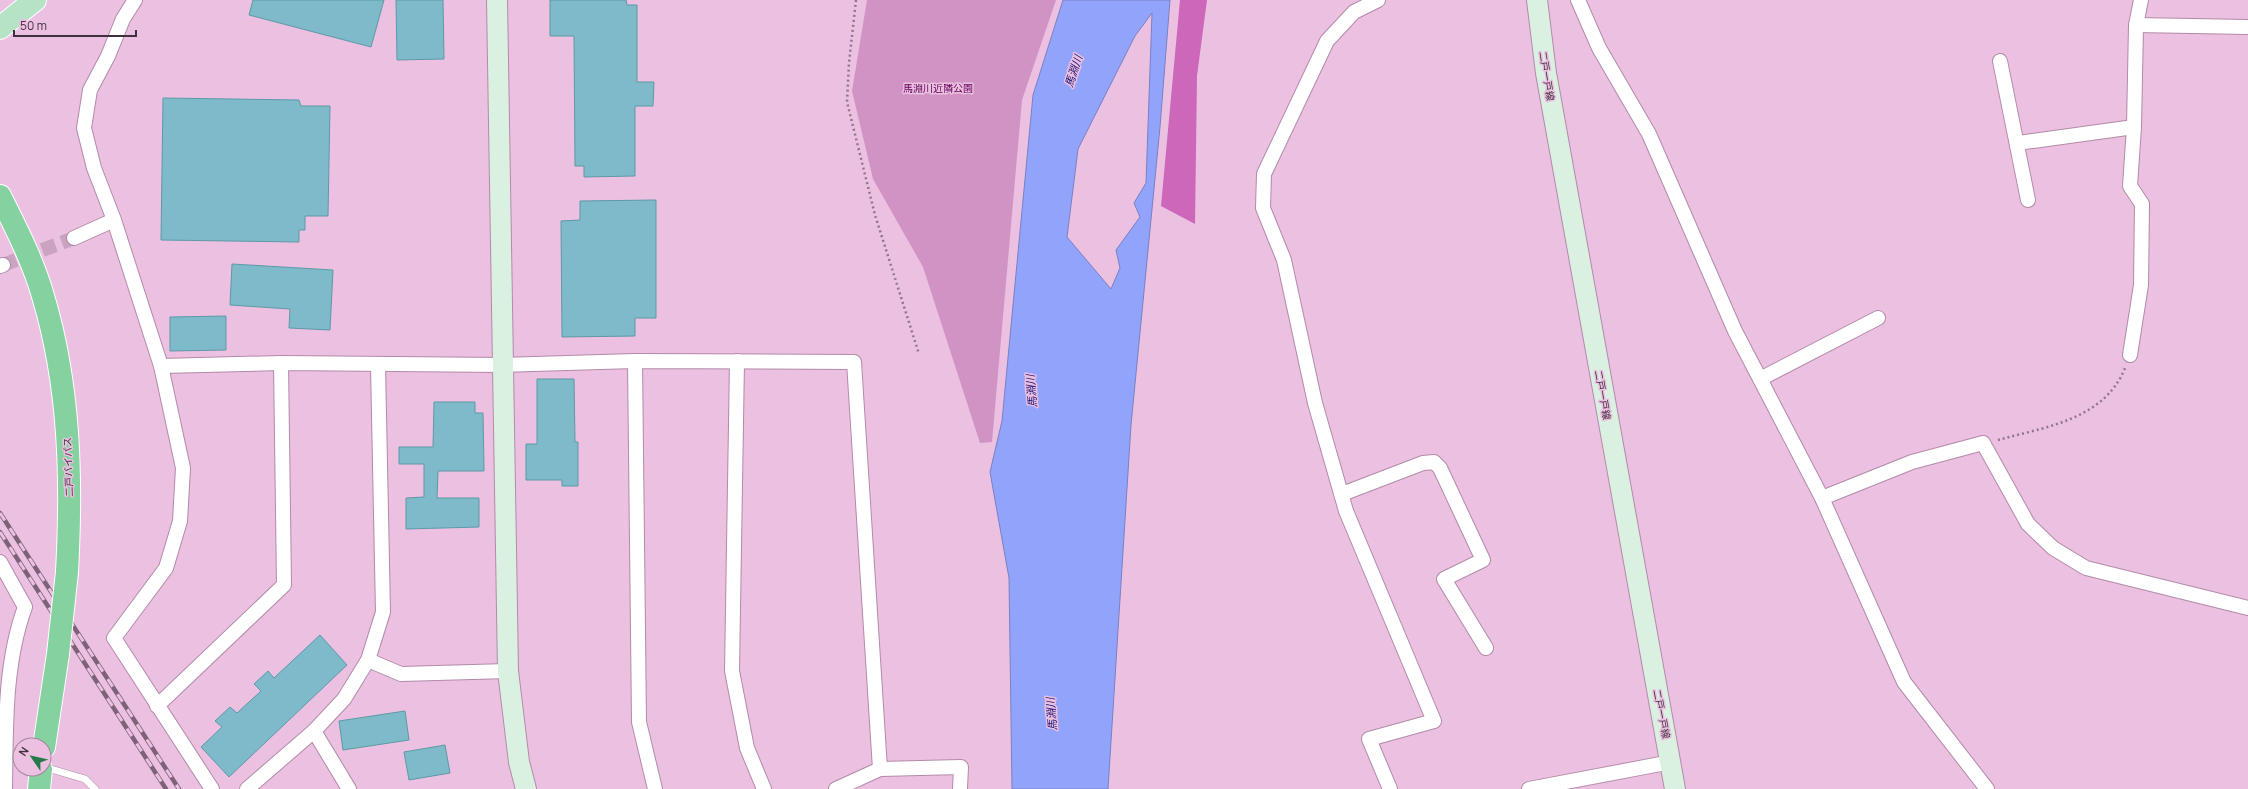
<svg xmlns="http://www.w3.org/2000/svg" width="2248" height="789" font-family="Manrope,'Noto Sans JP',sans-serif">
  <rect width="100%" height="100%" fill="#ebc0e1"/>
  <path fill="#d193c4" d="M867 0H1056L1022 100 992 442 980 443 923 267 873 179 852 91Z"/>
  <path fill="#cc67ba" d="M1180 0H1207L1197 76 1195 224 1161 206Z"/>
  <path fill="#92a3fb" stroke="#7980c2" fill-rule="evenodd" d="M1063 0H1170L1160 127 1131 425 1108 789H1012L1009 578 990 472 1002 421 1033 95ZM1152 13 1146 183 1134 203 1140 217 1116 250 1120 268 1111 289 1067 237 1078 149 1135 36Z"/>
  <g fill="#7ebac9" stroke="#5d99a7">
    <path d="M253 0H384L371 47 249 15Z"/>
    <path d="M396 0H443L444 59 397 60Z"/>
    <path d="M550 0H626L627 5H637V82H654L653 106H635V176L584 177V166H575L574 36H550Z"/>
    <path d="M163 98 299 100 301 106H330L328 216H305V230H299V242L161 240Z"/>
    <path d="M656 200V318H635V336L562 337 561 221 580 220V201Z"/>
    <path d="M232 264 333 270 330 330 289 328 290 309 230 305Z"/>
    <path d="M226 316V350L170 351V317Z"/>
    <path d="M537 379H574L575 442H578V486H562V480H526V444H537Z"/>
    <path d="M434 402H475V413H483L484 471H438L437 498H479V527L406 529V498L424 497V464H399V447H433Z"/>
    <path d="M320 635 347 665 229 777 201 747 222 727 215 721 230 707 237 713 261 691 254 684 268 671 274 678Z"/>
    <path d="M405 711 409 740 343 750 339 721Z"/>
    <path d="M445 745 450 773 409 780 404 752Z"/>
  </g>
  <g fill="none" stroke-linecap="round" stroke-linejoin="round">
    <path stroke="#c9a3c0" stroke-width="14" stroke-dasharray="14 7" stroke-linecap="butt" d="M3 265 74 238"/>
    <defs>
      <path id="lane" d="M44 767 85 779 95 789"/>
      <g id="street">
        <path d="M135 0 123 19 108 56 90 90 84 128 94 168 114 220 161 366 183 468 180 521 166 568 114 638 212 789"/>
        <path d="M1378 0 1354 12 1327 41 1264 174 1263 208 1284 260 1315 403 1346 511 1434 721 1369 739 1390 789"/>
        <path d="M1578 0 1599 48 1649 134 1735 331 1822 498 1904 682 1987 789"/>
        <path d="M2136 25 2248 27"/>
        <path d="M2000 61 2028 200"/>
        <path d="M2018 143 2134 127"/>
        <path d="M74 238 114 220"/>
        <path d="M0 266 3 265"/>
        <path d="M2130 355 2141 285 2142 204 2130 186 2134 127 2136 25 2141 0"/>
        <path d="M635 361 639 722 655 789"/>
        <path d="M737 361 732 671 747 748 764 789"/>
        <path d="M161 366 281 363 503 365 635 361 854 362 880 769"/>
        <path d="M1760 379 1878 318"/>
        <path d="M1342 494 1423 463 1434 462 1440 468 1483 560 1444 579 1486 648"/>
        <path d="M1822 498 1912 462 1983 443 2028 524 2053 548 2086 568 2248 608"/>
        <path d="M0 562 25 607C4 664 6 729 5 789"/>
        <path d="M368 660 401 674 508 671"/>
        <path d="M157 706 284 585 281 363"/>
        <path d="M314 731 349 789"/>
        <path d="M247 789 314 731 344 699 368 660 383 612 378 365"/>
        <path d="M836 789 880 769 961 767 960 789"/>
        <path d="M1529 789 1671 762"/>
      </g>
      <g id="secondary">
        <path d="M497 0 508 671 519 762 526 789"/>
        <path d="M1537 0 1546 73 1675 789"/>
      </g>
      <path id="primary" d="M0 28 35 0"/>
      <g id="highway">
        <path d="M0 196C16 228 33 261 43 296 70 386 72 479 67 572"/>
        <path d="M44 747 58 654"/>
        <path d="M39 789 41 769"/>
      </g>
    </defs>
    <use href="#lane" stroke="#b38aa9" stroke-width="8"/>
    <use href="#street" stroke="#b38aa9" stroke-width="16"/>
    <use href="#secondary" stroke="#b38aa9" stroke-width="22"/>
    <use href="#primary" stroke="#fff" stroke-width="24"/>
    <use href="#highway" stroke="#fff" stroke-width="24"/>
    <g stroke="#93758c" stroke-width="2.5" stroke-dasharray="2 3" stroke-linecap="butt">
      <path d="M856 0 849 63 847 102 875 215 919 354"/>
      <path d="M1998 440C2045 427 2104 420 2125 368"/>
    </g>
    <use href="#lane" stroke="#fff" stroke-width="7"/>
    <use href="#street" stroke="#fff" stroke-width="14"/>
    <use href="#secondary" stroke="#daf1e2" stroke-width="20"/>
    <use href="#primary" stroke="#b6e3c5" stroke-width="22"/>
    <use href="#highway" stroke="#85d19f" stroke-width="22"/>
    <defs>
      <g id="rail">
        <path d="M0 513 179 789"/>
        <path d="M0 532 166 789"/>
      </g>
    </defs>
    <use href="#rail" stroke="#7e6378" stroke-width="4.5"/>
    <use href="#rail" stroke="#ebc0e1" stroke-width="3" stroke-dasharray="9" stroke-linecap="butt"/>
    <defs>
      <path id="highway-bridge" d="M58 654 67 572"/>
    </defs>
    <use href="#highway-bridge" stroke="#fff" stroke-width="24" stroke-linecap="butt"/>
    <use href="#highway-bridge" stroke="#85d19f" stroke-width="22"/>
  </g>
  <g text-anchor="middle" dominant-baseline="central" stroke-width="3" stroke-linejoin="round" paint-order="stroke">
    <g font-size="10" fill="#402f3c" stroke="#ebc0e1">
      <text transform="translate(1547 76) rotate(81)">二戸一戸線</text>
      <text transform="translate(1603 395) rotate(80)">二戸一戸線</text>
      <text transform="translate(68 467) rotate(-92)">二戸バイパス</text>
      <text transform="translate(1662 714) rotate(79)">二戸一戸線</text>
    </g>
    <g font-size="10" fill="#630057" stroke="#ebc0e1">
      <text x="938" y="88">馬淵川近隣公園</text>
    </g>
    <g font-size="11" font-style="italic" fill="#1c1575" stroke="#ebc0e1">
      <text transform="translate(1073 71) rotate(-72)">馬淵川</text>
      <text transform="translate(1031 391) rotate(-94)">馬淵川</text>
      <text transform="translate(1051 714) rotate(-94)">馬淵川</text>
    </g>
  </g>
  <g transform="translate(32 757) rotate(304)"><circle r="19" fill="#ebc0e1" stroke="#a7869f"/>
  <path d="M0-3L7 15L0 10L-7 15Z" fill="#27794a"/>
  <text y="-6" font-size="11" font-weight="bold" text-anchor="middle" fill="#402f3c">N</text>
  </g>
  <path d="M14 30v6h122v-6" fill="none" stroke="#402f3c" stroke-width="2"/>
  <text x="20" y="30" font-size="12" fill="#402f3c" stroke="#ebc0e1" stroke-width="3" paint-order="stroke">50 m</text>
</svg>
